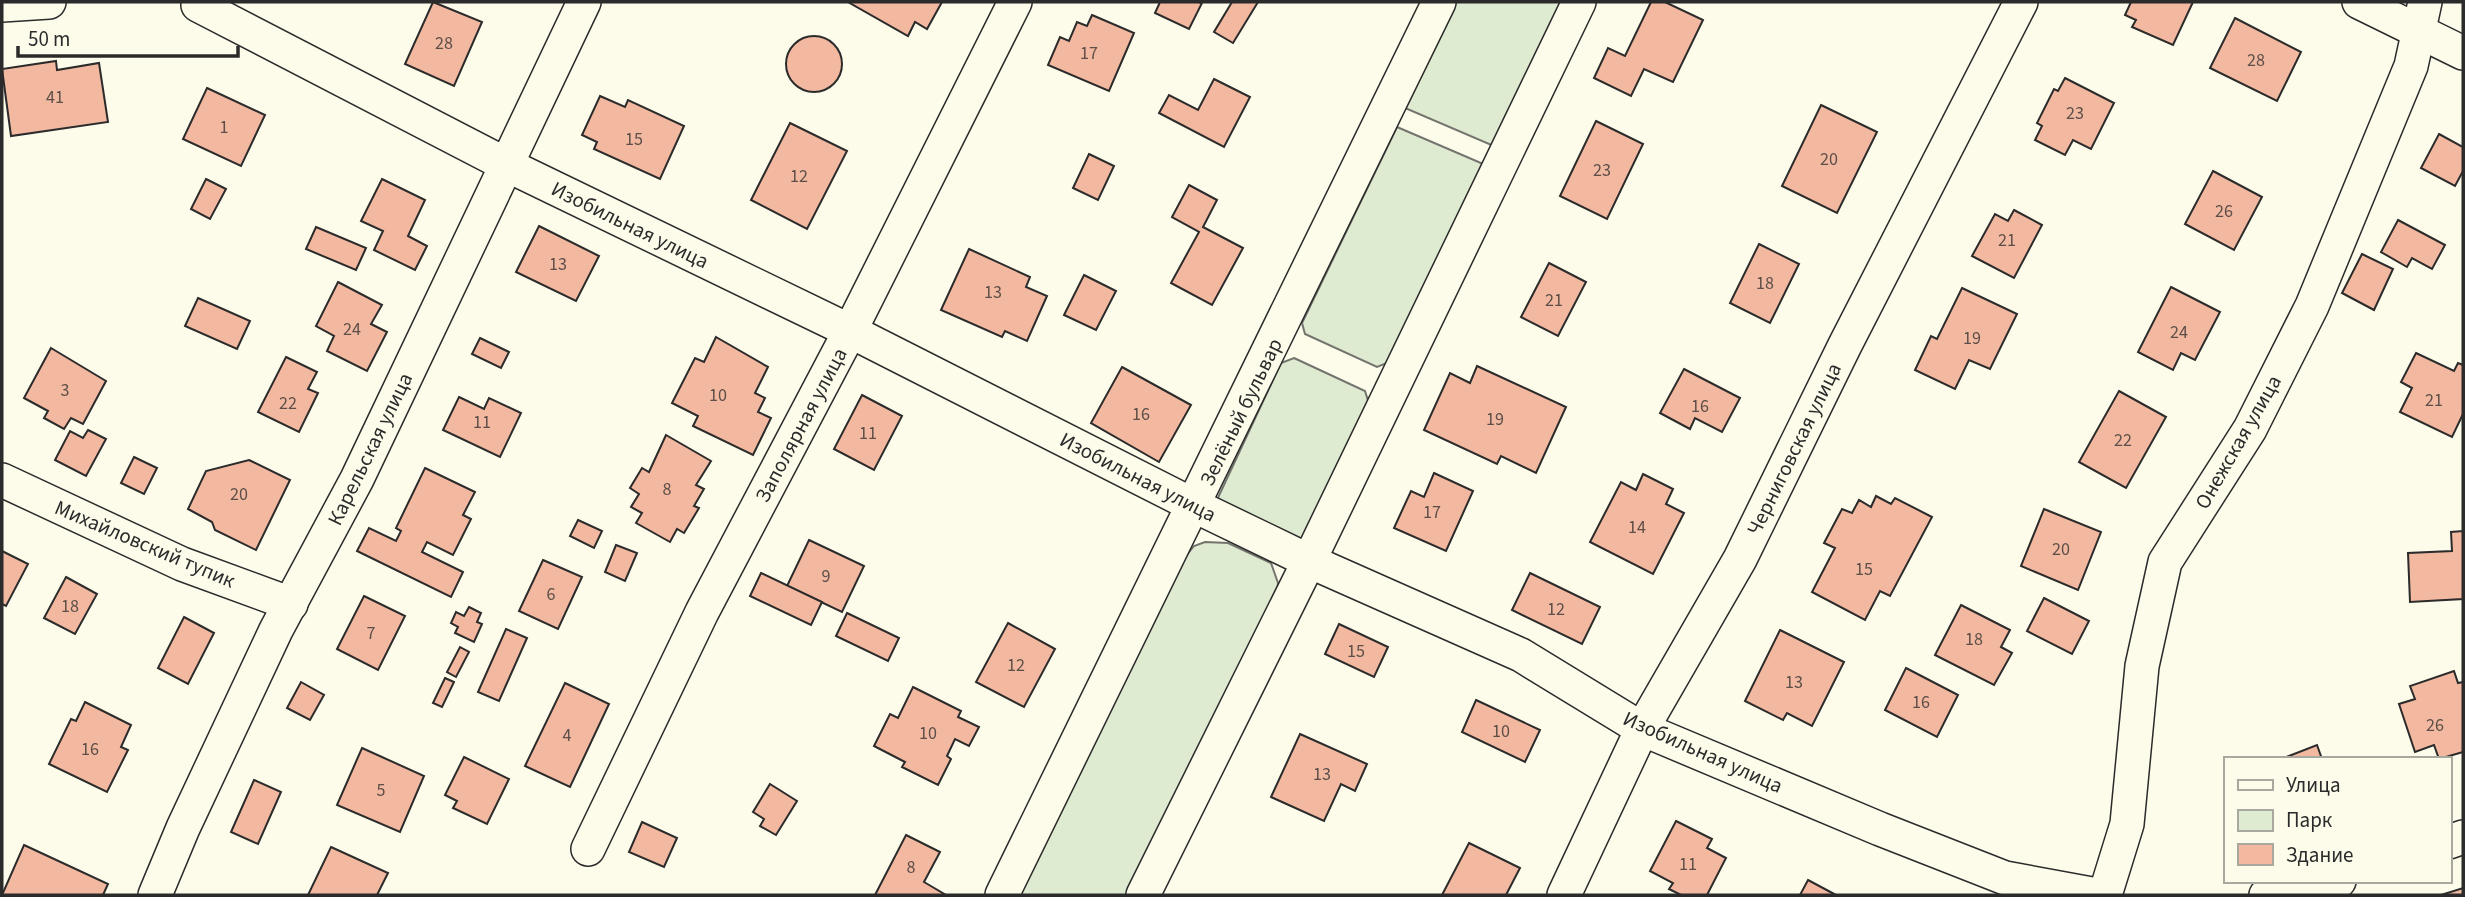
<svg xmlns="http://www.w3.org/2000/svg" width="2465" height="897" font-family="'Source Sans 3',sans-serif">
  <rect width="100%" height="100%" fill="#fdfbea"/>
  <g fill="#deebd1" stroke="#74746e" stroke-width="2">
    <path d="M1456 2H1566L1496 147 1405 108Z"/>
    <path d="M1397 127 1488 166 1387 363 1377 367 1305 334 1302 323Z"/>
    <path d="M1294 358 1365 391 1370 407 1303 544 1216 502 1281 363Z"/>
    <path d="M1205 542 1228 543 1271 563 1278 583 1277 593 1131 895H1019L1186 556 1194 546Z"/>
  </g>
  <g fill="#f2b8a0" stroke="#2b2b2b" stroke-width="2">
    <path d="M433 2 482 22 454 86 405 64Z"/>
    <path d="M848 2H942L927 29 915 22 908 36Z"/>
    <path d="M1160 2H1198L1202 3 1189 29 1155 13Z"/>
    <path d="M1232 2H1258L1233 43 1214 32Z"/>
    <path d="M1651 2H1665L1703 20 1673 82 1644 69 1631 96 1594 78 1608 48 1625 56Z"/>
    <path d="M2131 2H2193L2173 45 2132 27 2136 20 2125 15Z"/>
    <path d="M1092 15 1134 33 1109 91 1048 65 1060 37 1069 41 1077 22 1087 26Z"/>
    <path d="M2235 18 2301 52 2277 101 2210 68Z"/>
    <circle cx="814" cy="64" r="28"/>
    <path d="M56 61 57 70 99 63 108 122 11 136 2 69Z"/>
    <path d="M2065 78 2114 103 2091 149 2073 140 2065 155 2035 140 2042 126 2037 123 2054 89 2058 91Z"/>
    <path d="M1214 79 1250 97 1224 147 1159 113 1169 95 1198 110Z"/>
    <path d="M207 88 265 115 241 166 183 139Z"/>
    <path d="M600 96 625 107 628 100 684 126 660 179 594 149 597 142 582 135Z"/>
    <path d="M1821 105 1877 132 1837 213 1782 186Z"/>
    <path d="M1596 121 1643 144 1607 219 1560 196Z"/>
    <path d="M790 123 847 151 807 229 751 200Z"/>
    <path d="M2439 134 2463 147V171L2455 186 2421 168Z"/>
    <path d="M1089 154 1114 166 1098 200 1073 188Z"/>
    <path d="M2213 171 2262 197 2234 250 2185 224Z"/>
    <path d="M206 179 226 189 210 219 191 209Z"/>
    <path d="M382 179 425 200 408 236 427 246 415 270 374 250 383 231 361 221Z"/>
    <path d="M1189 185 1217 200 1203 227 1243 248 1212 305 1171 283 1199 232 1172 217Z"/>
    <path d="M2014 210 2042 225 2014 278 1972 256 1995 214 2008 221Z"/>
    <path d="M2398 220 2445 245 2432 269 2412 258 2407 267 2381 252Z"/>
    <path d="M539 226 599 256 576 301 516 272Z"/>
    <path d="M316 227 366 248 356 270 306 249Z"/>
    <path d="M1759 244 1799 264 1770 323 1730 303Z"/>
    <path d="M969 249 1030 277 1026 287 1047 296 1027 341 1005 331 1002 337 941 310Z"/>
    <path d="M2362 254 2393 269 2374 310 2342 293Z"/>
    <path d="M1549 263 1586 282 1558 336 1521 317Z"/>
    <path d="M1084 275 1116 291 1096 330 1064 315Z"/>
    <path d="M338 282 382 305 371 324 387 332 367 371 327 351 334 336 316 326Z"/>
    <path d="M2171 287 2220 312 2195 360 2181 353 2173 370 2138 352Z"/>
    <path d="M1962 288 2017 314 1990 369 1969 360 1955 389 1915 370 1931 336 1937 339Z"/>
    <path d="M198 298 250 321 237 349 185 326Z"/>
    <path d="M716 337 768 367 755 393 765 398 758 412 771 418 753 455 693 426 698 416 672 403 695 358 704 362Z"/>
    <path d="M480 338 509 352 501 368 472 354Z"/>
    <path d="M51 348 106 381 83 424 71 418 64 429 44 418 48 411 24 398Z"/>
    <path d="M2416 353 2454 371 2458 363 2463 365V414L2452 437 2400 412 2412 388 2401 382Z"/>
    <path d="M286 357 317 372 308 389 318 393 299 432 258 412Z"/>
    <path d="M1477 366 1566 407 1536 473 1501 456 1497 464 1424 430 1450 373 1470 383Z"/>
    <path d="M1122 367 1191 405 1159 462 1091 423Z"/>
    <path d="M1684 369 1740 398 1722 432 1695 418 1690 429 1660 413Z"/>
    <path d="M2119 391 2166 417 2126 488 2079 462Z"/>
    <path d="M862 395 902 416 874 470 834 449Z"/>
    <path d="M459 397 484 409 489 398 521 413 500 457 443 430Z"/>
    <path d="M88 430 106 439 86 476 55 460 70 431 83 438Z"/>
    <path d="M666 435 711 461 696 485 704 489 694 506 699 508 684 533 677 529 670 542 636 523 642 513 631 507 639 494 630 488 642 468 649 472Z"/>
    <path d="M134 457 157 468 144 494 121 483Z"/>
    <path d="M249 460 290 480 256 550 215 530 212 522 188 509 206 471Z"/>
    <path d="M425 468 475 492 463 515 471 519 453 555 427 542 422 552 463 572 451 597 357 551 369 528 396 541 401 531 396 528Z"/>
    <path d="M1434 473 1473 491 1446 551 1394 528 1411 491 1424 497Z"/>
    <path d="M1643 474 1673 489 1666 504 1684 513 1653 574 1590 542 1621 482 1636 490Z"/>
    <path d="M1876 496 1891 504 1895 498 1932 517 1890 596 1880 591 1865 620 1812 592 1835 548 1824 543 1842 509 1852 513 1859 500 1871 507Z"/>
    <path d="M2044 509 2101 532 2078 590 2021 566Z"/>
    <path d="M578 520 602 531 594 548 570 536Z"/>
    <path d="M2463 531V599L2410 602 2408 553 2452 551 2451 532Z"/>
    <path d="M809 540 864 566 842 612 787 586Z"/>
    <path d="M616 545 637 553 625 581 605 572Z"/>
    <path d="M2 551 28 564 6 606 2 604Z"/>
    <path d="M543 560 582 577 558 629 519 611Z"/>
    <path d="M761 573 822 602 811 625 750 596Z"/>
    <path d="M1530 573 1600 607 1582 644 1512 610Z"/>
    <path d="M66 577 97 594 75 634 44 618Z"/>
    <path d="M364 596 405 616 378 670 337 649Z"/>
    <path d="M2044 598 2089 621 2072 654 2027 631Z"/>
    <path d="M1961 605 2010 630 2001 647 2012 653 1994 685 1935 655Z"/>
    <path d="M469 607 481 613 477 622 482 624 474 642 455 633 458 627 451 623 456 612 464 616Z"/>
    <path d="M847 613 899 638 888 661 836 636Z"/>
    <path d="M184 617 214 633 188 684 158 668Z"/>
    <path d="M1008 623 1055 649 1024 707 976 682Z"/>
    <path d="M1339 624 1388 647 1374 677 1325 654Z"/>
    <path d="M506 629 527 638 499 701 478 692Z"/>
    <path d="M1780 630 1844 662 1812 726 1787 713 1783 720 1745 701Z"/>
    <path d="M460 647 469 652 456 677 447 672Z"/>
    <path d="M1906 668 1958 695 1937 737 1885 710Z"/>
    <path d="M2454 671 2458 683 2463 682V752L2439 759 2434 745 2415 752 2399 704 2415 699 2410 686Z"/>
    <path d="M445 678 454 682 442 707 433 703Z"/>
    <path d="M301 682 324 695 310 720 287 708Z"/>
    <path d="M565 683 609 704 570 787 525 766Z"/>
    <path d="M913 687 961 711 958 717 979 727 969 746 955 739 947 756 951 759 938 785 902 767 905 762 874 746 890 714 898 718Z"/>
    <path d="M1476 700 1540 730 1525 762 1462 732Z"/>
    <path d="M85 702 131 725 121 747 128 750 107 792 49 764 71 719 76 721Z"/>
    <path d="M1300 734 1367 764 1355 791 1341 784 1324 821 1271 797Z"/>
    <path d="M2317 745 2322 759H2281Z"/>
    <path d="M362 748 424 776 400 832 337 805Z"/>
    <path d="M464 757 509 779 487 824 453 808 457 801 445 795Z"/>
    <path d="M254 780 281 792 258 844 231 832Z"/>
    <path d="M770 784 797 801 776 835 760 826 764 819 753 812Z"/>
    <path d="M1676 821 1712 839 1707 848 1726 858 1707 895H1681L1669 889 1673 883 1650 871Z"/>
    <path d="M642 822 677 838 664 867 629 852Z"/>
    <path d="M906 835 940 852 924 882 946 895H875Z"/>
    <path d="M1469 843 1520 868 1506 895H1442Z"/>
    <path d="M24 845 108 884 103 895H2Z"/>
    <path d="M331 847 388 873 377 895H308Z"/>
    <path d="M1808 880 1836 895H1800Z"/>
    <path d="M2463 888V895H2441Z"/>
  </g>
  <g fill="none" stroke-linecap="round" stroke-linejoin="round">
    <defs>
      <g id="minor">
        <path d="M2359 2 2463 53"/>
        <path d="M2 5 49 2"/>
        <path d="M198 5 507 165 850 331 1195 506 1309 561 1521 655 1642 729 1880 829 2005 878 2097 895"/>
        <path d="M2 480 182 564 291 604"/>
        <path d="M2449 842 2463 837"/>
        <path d="M588 849 702 612 850 331 1015 2"/>
        <path d="M155 895 183 828 276 630 357 479 584 2"/>
        <path d="M1002 895 1439 2"/>
        <path d="M1143 895 1309 561 1579 2"/>
        <path d="M1564 895 1642 729 1740 559 1845 345 2021 2"/>
        <path d="M2105 895 2127 824 2142 666 2165 562 2250 429 2312 306 2411 66 2425 2"/>
        <path d="M2266 895 2339 881"/>
      </g>
    </defs>
    <use href="#minor" stroke="#2b2b2b" stroke-width="36"/>
    <use href="#minor" stroke="#fdfbea" stroke-width="33"/>
  </g>
  <g text-anchor="middle" dominant-baseline="central" stroke-width="5" stroke-linejoin="round" paint-order="stroke">
    <g font-size="18" fill="#5d4e48">
      <text x="444" y="43">28</text>
      <text x="1089" y="53">17</text>
      <text x="2256" y="60">28</text>
      <text x="55" y="97">41</text>
      <text x="2075" y="113">23</text>
      <text x="224" y="127">1</text>
      <text x="634" y="139">15</text>
      <text x="1829" y="159">20</text>
      <text x="1602" y="170">23</text>
      <text x="799" y="176">12</text>
      <text x="2224" y="211">26</text>
      <text x="2007" y="240">21</text>
      <text x="558" y="264">13</text>
      <text x="1765" y="283">18</text>
      <text x="993" y="292">13</text>
      <text x="1554" y="300">21</text>
      <text x="352" y="329">24</text>
      <text x="2179" y="332">24</text>
      <text x="1972" y="338">19</text>
      <text x="65" y="390">3</text>
      <text x="718" y="395">10</text>
      <text x="2434" y="400">21</text>
      <text x="288" y="403">22</text>
      <text x="1700" y="406">16</text>
      <text x="1141" y="414">16</text>
      <text x="1495" y="419">19</text>
      <text x="482" y="422">11</text>
      <text x="868" y="433">11</text>
      <text x="2123" y="440">22</text>
      <text x="667" y="489">8</text>
      <text x="239" y="494">20</text>
      <text x="1432" y="512">17</text>
      <text x="1637" y="527">14</text>
      <text x="2061" y="549">20</text>
      <text x="1864" y="569">15</text>
      <text x="826" y="576">9</text>
      <text x="551" y="594">6</text>
      <text x="70" y="606">18</text>
      <text x="1556" y="609">12</text>
      <text x="371" y="633">7</text>
      <text x="1974" y="639">18</text>
      <text x="1356" y="651">15</text>
      <text x="1016" y="665">12</text>
      <text x="1794" y="682">13</text>
      <text x="1921" y="702">16</text>
      <text x="2435" y="725">26</text>
      <text x="1501" y="731">10</text>
      <text x="928" y="733">10</text>
      <text x="567" y="735">4</text>
      <text x="90" y="749">16</text>
      <text x="1322" y="774">13</text>
      <text x="381" y="790">5</text>
      <text x="1688" y="864">11</text>
      <text x="911" y="867">8</text>
    </g>
    <g font-size="21" fill="#2b2b2b" stroke="#fdfbea">
      <text transform="translate(630 225) rotate(26)">Изобильная улица</text>
      <text transform="translate(1241 412) rotate(-64)">Зелёный бульвар</text>
      <text transform="translate(801 425) rotate(-62)">Заполярная улица</text>
      <text transform="translate(2238 442) rotate(-60)">Онежская улица</text>
      <text transform="translate(370 449) rotate(-64)">Карельская улица</text>
      <text transform="translate(1794 449) rotate(-64)">Черниговская улица</text>
      <text transform="translate(1138 477) rotate(27)">Изобильная улица</text>
      <text transform="translate(145 544) rotate(23)">Михайловский тупик</text>
      <text transform="translate(1703 752) rotate(24)">Изобильная улица</text>
    </g>
  </g>
  <rect width="2465" height="897" fill="none" stroke="#2b2b2b" stroke-width="7"/>
  <rect x="2224" y="757" width="228" height="126" fill="#fdfbea" stroke="#a9a89e" stroke-width="2"/>
  <rect x="2238" y="780" width="35" height="10" fill="#fdfbea" stroke="#a9a89e" stroke-width="2"/>
  <text x="2286" y="792" font-size="21" fill="#2b2b2b">Улица</text>
  <rect x="2238" y="810" width="35" height="21" fill="#deebd1" stroke="#a9a89e" stroke-width="2"/>
  <text x="2286" y="827" font-size="21" fill="#2b2b2b">Парк</text>
  <rect x="2238" y="844" width="35" height="21" fill="#f2b8a0" stroke="#a9a89e" stroke-width="2"/>
  <text x="2286" y="862" font-size="21" fill="#2b2b2b">Здание</text>
  <path d="M18 46v10h220v-10" fill="none" stroke="#2b2b2b" stroke-width="3.5"/>
  <text x="28" y="46" font-size="21" fill="#2b2b2b" stroke="#fdfbea" stroke-width="5" paint-order="stroke">50 m</text>
</svg>
